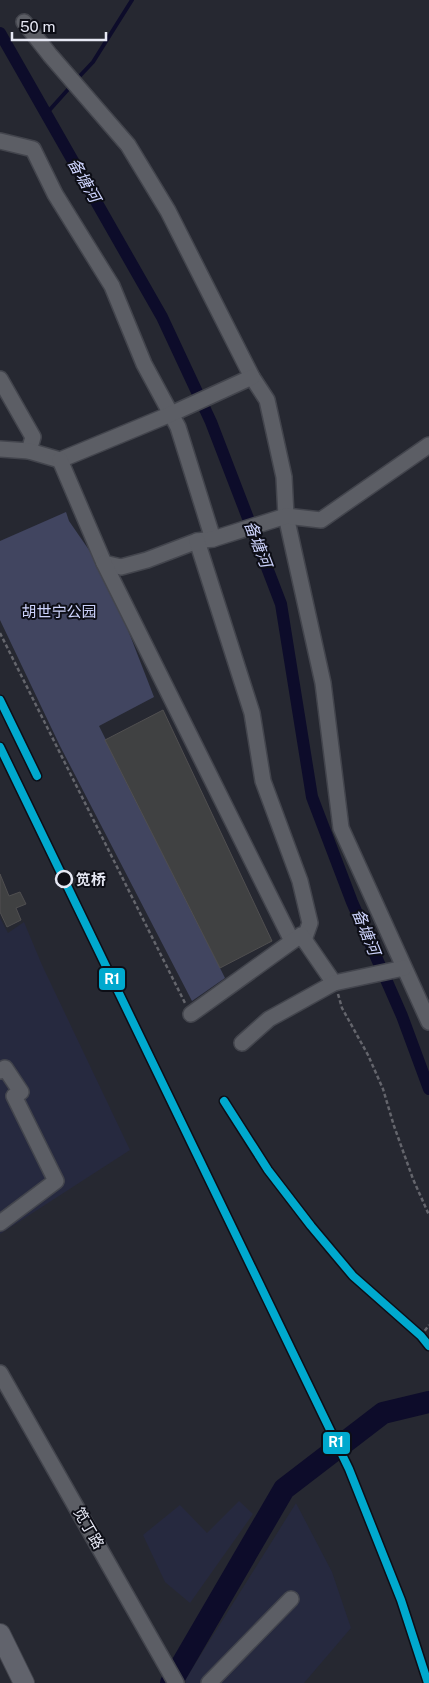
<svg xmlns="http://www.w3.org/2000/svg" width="429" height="1683" font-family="'Public Sans','Noto Sans SC',sans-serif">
  <rect width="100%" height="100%" fill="#262831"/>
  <g fill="#26293f">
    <path d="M0 918 8 933 24 922 42 965 130 1150 0 1234Z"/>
    <path d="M239 1501 253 1514 190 1603 165 1582 143 1535 180 1505 207 1533Z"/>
    <path d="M296 1503 332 1572 351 1628 304 1683H186L185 1680Z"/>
  </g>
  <path fill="#414560" d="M66 512 69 521 107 576 154 697 99 726 225 978 192 1001 60 746 0 620V541Z"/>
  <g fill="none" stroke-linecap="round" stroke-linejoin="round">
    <g stroke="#0d0c2a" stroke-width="4">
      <path d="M76 80 93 62 132 0"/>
      <path d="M46 114 72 85"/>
    </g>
    <path stroke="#0d0c2a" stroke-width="12" d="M0 33 162 317 211 422 281 604 312 797 352 902 402 1016 429 1089"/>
    <path stroke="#0d0c2a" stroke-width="22" d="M171 1683 284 1489 383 1413 429 1402"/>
  </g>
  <g fill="#404142" stroke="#504f50">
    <path d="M163 710 272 941 220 968 105 740Z"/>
    <path d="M0 874 9 896 20 892 26 904 16 908 21 920 7 927 0 912Z"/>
  </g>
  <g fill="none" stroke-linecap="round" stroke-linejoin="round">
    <defs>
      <g id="minor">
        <path d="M24 22 50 55 128 145 168 211 252 377 267 400 284 477 286 516 323 683 341 828 429 1022"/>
        <path d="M0 141 33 149 55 194 112 286 144 364 178 427 213 539"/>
        <path d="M0 379 33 437 29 451"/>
        <path d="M0 449 29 451 60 460 171 414 252 377"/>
        <path d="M60 460 104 563 121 567 147 560 197 541 213 539 286 516 321 520 429 445"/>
        <path d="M197 541 252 713 263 781 300 881 310 923 304 940"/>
        <path d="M104 563 292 941"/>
        <path d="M191 1014 301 935 334 983"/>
        <path d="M242 1043 269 1019 334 983 404 968"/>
        <path d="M0 1071 5 1068 21 1092 14 1096 56 1181 0 1223"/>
        <path d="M0 1373 176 1683"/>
        <path d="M209 1683 291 1599"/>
      </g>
      <path id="major" d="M0 1634 24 1683"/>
    </defs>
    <use href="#minor" stroke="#43454d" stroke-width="18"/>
    <use href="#major" stroke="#43454d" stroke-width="22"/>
    <g stroke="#64656c" stroke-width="2.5" stroke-dasharray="4 2.5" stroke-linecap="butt">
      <path d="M0 633 185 1003"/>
      <path d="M338 994 342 1008 368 1055 383 1089 394 1126 413 1179 429 1215"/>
      <path d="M421 1336 429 1325"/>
    </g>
    <use href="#minor" stroke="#5c5e65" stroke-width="15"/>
    <use href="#major" stroke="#61636c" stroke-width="20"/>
    <defs>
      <g id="rail-1">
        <path d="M0 700 37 776"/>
        <path d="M0 747 349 1469 401 1600 428 1683"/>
        <path d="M224 1101 268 1170 311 1226 353 1276 421 1336 429 1346"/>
      </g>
    </defs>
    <use href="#rail-1" stroke="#0d0e16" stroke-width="11"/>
    <use href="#rail-1" stroke="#00a9ce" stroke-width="8"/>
  </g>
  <circle fill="#0d0e16" stroke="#e6e8f4" stroke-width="2.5" cx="64" cy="879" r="8"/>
  <g text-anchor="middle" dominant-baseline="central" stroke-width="4" stroke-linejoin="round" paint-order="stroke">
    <g font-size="15" fill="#cdd3fc" stroke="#0d0e16">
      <text x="59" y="611">胡世宁公园</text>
    </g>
    <g font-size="15" font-weight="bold" fill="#e6e8f4" stroke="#0d0e16" text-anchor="start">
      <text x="76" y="879">笕桥</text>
    </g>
    <g font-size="15" fill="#e6e8f4" stroke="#0d0e16">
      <text transform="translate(89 1528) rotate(60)">笕丁路</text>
    </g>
    <g font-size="16" font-style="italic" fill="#ccd2fb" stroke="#0d0e16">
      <text transform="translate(84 180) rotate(60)">备塘河</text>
      <text transform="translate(258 544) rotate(69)">备塘河</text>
      <text transform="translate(366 932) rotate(68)">备塘河</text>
    </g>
  </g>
  <g stroke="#0d0e16" stroke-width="2">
    <rect x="98" y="967" width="28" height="24" rx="5" fill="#00a9ce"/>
    <rect x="322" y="1431" width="29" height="24" rx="5" fill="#00a9ce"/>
  </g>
  <g font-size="14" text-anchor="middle" font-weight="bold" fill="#fff">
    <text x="112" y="984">R1</text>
    <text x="336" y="1447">R1</text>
  </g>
  <path d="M12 32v8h94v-8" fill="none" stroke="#e6e8f4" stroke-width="2.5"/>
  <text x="20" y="32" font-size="15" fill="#e6e8f4" stroke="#0d0e16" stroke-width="4" paint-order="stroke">50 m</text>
</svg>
